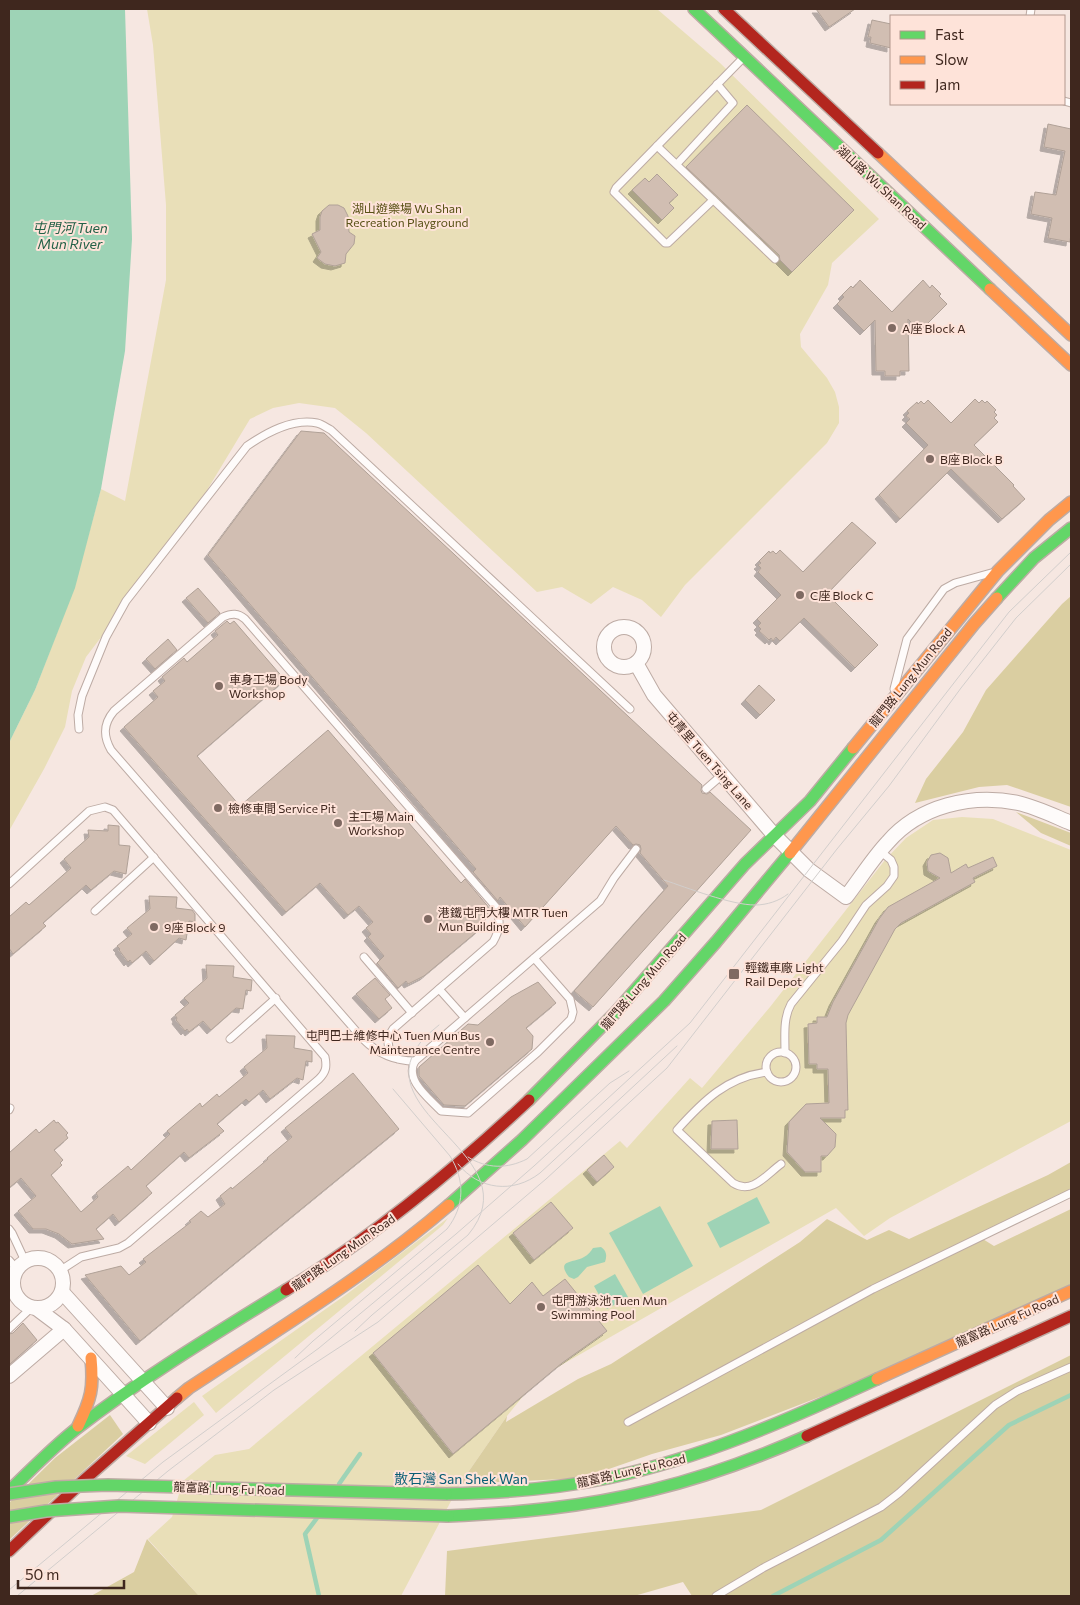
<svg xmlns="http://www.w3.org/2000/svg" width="1080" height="1605" font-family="Commissioner,'Noto Sans TC',sans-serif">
  <defs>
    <filter id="shadow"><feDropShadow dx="-4" dy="4" stdDeviation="0" flood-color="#0004"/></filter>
  </defs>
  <rect width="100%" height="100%" fill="#f6e7e1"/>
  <g fill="#e9dfb8">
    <path d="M147 9H657L720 63 879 219 832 263 828 285 800 334 801 347 827 378 835 392 839 407V423L827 443 685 585 661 617 642 600 613 587 591 604 562 587 537 592 366 433 335 408 299 403 273 408 250 419 183 530 86 657 72 691 65 727 44 769 9 831V743L35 690 74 588 101 489 125 501 166 280V205L153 45Z"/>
    <path d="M962 817 993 819 1071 850V1121L890 1218 864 1236 836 1208 537 1379 507 1416 460 1484 401 1596H199L148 1539 172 1517 183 1481 215 1455 249 1449 620 1141 627 1148 690 1078 702 1088 770 1007 885 860 906 838 933 820Z"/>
    <path d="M448 1218 443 1225 216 1413 202 1396 347 1294Z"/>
    <path d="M194 1402 204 1415 145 1464 126 1456Z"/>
  </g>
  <g fill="#dacea1">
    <path d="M1071 596V807L1007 785 979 787 915 803 926 779 963 732 986 690 1062 604Z"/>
    <path d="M1016 812 1071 833V846L1041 833Z"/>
    <path d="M1071 1162V1189L978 1236 994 1246 1071 1209V1284L887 1371 721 1435 652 1454 583 1478 460 1484 507 1416 506 1422 578 1379 611 1364 800 1242 827 1219 867 1240 889 1230 909 1239 1048 1175Z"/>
    <path d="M1071 1355V1596H692L683 1582 634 1596H445L447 1551 761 1510Z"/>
    <path d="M110 1415 123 1434 9 1540V1503L55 1458Z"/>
    <path d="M147 1539 199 1596H91L134 1572Z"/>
  </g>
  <g fill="#9ed3b6">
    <path d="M9 9H125L132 239 125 351 101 489 75 588 35 690 9 743Z"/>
    <path d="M757 1197 770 1223 720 1248 707 1223Z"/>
    <path d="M660 1206 693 1266 643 1294 609 1233Z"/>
    <path d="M601 1247C607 1251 607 1256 605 1262L587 1267 578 1277 574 1279 569 1277C555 1259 575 1263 584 1257 588 1255 591 1251 593 1248Z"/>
    <path d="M615 1274 628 1297 607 1309 594 1286Z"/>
  </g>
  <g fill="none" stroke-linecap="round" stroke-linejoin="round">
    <g stroke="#9ed3b6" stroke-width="4.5">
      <path d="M339 1484 360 1454"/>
      <path d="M317 1518 305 1534 319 1596"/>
      <path d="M773 1596 881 1540 1009 1425 1071 1395"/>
    </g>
  </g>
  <g fill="#d1beb2" stroke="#b0a197" filter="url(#shadow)">
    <path d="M816 9H855L829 27Z"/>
    <path d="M872 20 891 24V48L870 43 871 37H868Z"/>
    <path d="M747 105 854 210 792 272 780 260 779 255 686 167Z"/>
    <path d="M1048 124 1071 129V233L1070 242 1048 238 1052 218 1031 214 1035 192 1056 195 1060 175 1065 151 1044 147Z"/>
    <path d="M657 174 678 195 669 203 674 208 662 220 632 190 645 178 649 182Z"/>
    <path d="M329 205H338L344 208 348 216 349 232 355 236 354 244 346 254 345 263 335 266 325 264 317 258 321 252 312 234 320 230V217L322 211Z"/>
    <path d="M860 280 892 312 923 280 930 288 932 285 941 294 939 296 947 304 920 331 908 319 909 371H900V376H885V371H876L875 320 864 331 837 304 844 297 842 295 851 286 853 288Z"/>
    <path d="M975 399 979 403 982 400 985 403 987 401 996 410 994 412 997 415 994 418 998 422 974 445 1014 485 1013 486 1025 499 1002 519 951 469 900 519 879 495 928 445 906 423 910 419 906 416 909 413 907 411 917 402 918 404 921 401 924 404 928 400 951 423Z"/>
    <path d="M301 431 324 433 702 785 701 790 702 793 707 794 710 792 751 830 593 1007 574 991 668 886 640 853 641 849 640 845 636 844 633 845 616 826 525 927 500 897 498 901 473 872 476 869 208 555Z"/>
    <path d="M852 522 876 543 827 594 878 645 855 668 804 618 780 641 776 637 773 641 771 638 769 640 759 631 761 629 758 626 761 623 757 619 781 595 758 572 761 568 758 565 761 563 759 561 769 551 770 553 773 551 776 554 780 550 803 572Z"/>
    <path d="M198 588 220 613 208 623 186 598Z"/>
    <path d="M227 621 230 624 234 621 285 680 197 756 240 806 328 730 461 883 465 879 491 910 479 930 424 976 408 984 406 981 398 988 377 963 384 956 368 937 371 934 366 928 373 922 359 906 348 915 320 883 286 912 124 727 158 697 153 691 165 681 162 677 184 658 187 662 218 635 215 631Z"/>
    <path d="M168 639 177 650 155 669 146 659Z"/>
    <path d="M759 685 775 700 760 715 745 700Z"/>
    <path d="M108 825 119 826V845L130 846 126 874 114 871 91 890 86 885 43 923 46 926 13 954 9 948V917L26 902 29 905 71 868 64 859 89 837 88 830 108 831Z"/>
    <path d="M940 853 948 858 951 873 966 864 968 868 993 857 997 866 973 878 975 882 901 923 895 929 848 1015 846 1023 848 1110H845V1118H820L836 1134 835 1147 827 1156H821V1172H805L787 1152 789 1122 806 1104 829 1103 828 1069H817V1064H809L808 1024 817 1023V1017H827L833 1002 879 919 888 907 940 878 928 871 927 862 931 855Z"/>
    <path d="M149 896 177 897 176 908 192 910 195 914V922L189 921 186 940 179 938 154 961 146 951 132 963 130 960 128 962 119 950 120 949 117 946 132 934 127 928 150 909Z"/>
    <path d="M206 965 234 966 233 977 252 980 251 991 246 990 243 1009 236 1008 211 1030 203 1021 189 1032 187 1029 185 1031 176 1020 177 1018 175 1015 189 1003 184 998 207 978Z"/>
    <path d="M375 978 390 995 385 999 392 1008 379 1019 356 994Z"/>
    <path d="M538 982 556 1003 526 1028 533 1036 532 1049 465 1106 444 1105 419 1076V1067L468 1024 478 1025 511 997Z"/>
    <path d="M266 1035 295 1036 294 1048 312 1051V1062L306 1061 303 1080 297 1078 270 1099 263 1090 249 1102 246 1099 245 1100 217 1124 224 1131 189 1158 184 1152 146 1186 152 1193 119 1222 113 1214 96 1229 104 1239 72 1244 59 1234 46 1229H33L18 1211 36 1196 21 1178 9 1188V1153L36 1129 39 1133 54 1120 56 1123 58 1122 68 1133 66 1135 68 1138 54 1150 63 1160 60 1163 62 1165 51 1175 81 1212 98 1197 96 1193 128 1166 131 1170 170 1134 167 1131 200 1103 202 1107 217 1094 219 1097 248 1073 244 1067 267 1048Z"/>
    <path d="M353 1073 399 1129 140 1341 85 1275 121 1266 129 1275 146 1262 143 1259 191 1222 189 1221 201 1211 208 1217 225 1204 220 1196 231 1187 232 1189 268 1159 267 1158 292 1137 285 1128Z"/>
    <path d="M737 1120 738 1149H711L712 1121Z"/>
    <path d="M604 1155 614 1167 597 1182 587 1170Z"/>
    <path d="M551 1202 573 1228 534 1260 513 1233Z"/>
    <path d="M478 1265 510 1304 532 1282 543 1296 565 1279 607 1331 562 1363 453 1454 373 1353Z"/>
    <path d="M23 1323 37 1340 9 1365V1334L13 1333Z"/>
  </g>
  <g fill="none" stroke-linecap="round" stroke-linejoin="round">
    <defs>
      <g id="lane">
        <path d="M1030 16 1031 9"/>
        <path d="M1064 101 1071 103"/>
        <path d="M657 146 775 259"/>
        <path d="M677 164 733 103 717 84"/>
        <path d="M713 200 668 243H665L614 192 616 188 744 57"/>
        <path d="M894 689 907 639 944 589 955 583 991 573"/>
        <path d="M79 729 78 715 82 696 106 637 126 601 247 446C266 433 292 418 317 423 322 424 327 428 331 430L630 709"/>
        <path d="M706 789 722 775"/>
        <path d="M9 884 89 811 105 807 113 810 325 1057C327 1067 326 1072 319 1079L128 1243 119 1248 81 1257 61 1270"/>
        <path d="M95 911 154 857"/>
        <path d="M364 957 412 1013"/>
        <path d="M534 958 570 999 573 1012 571 1019 538 1052 468 1113 441 1111C429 1098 404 1080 415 1061L600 901 614 878 636 849"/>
        <path d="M439 989 465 1018"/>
        <path d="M230 1039 276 998"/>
        <circle cx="781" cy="1067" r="15"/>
        <path d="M785 1053C785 1035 783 1019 791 1004L842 941 866 905 887 886 894 876V867L891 860 880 851"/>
        <path d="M398 1059C387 1051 385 1041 393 1029L493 942C500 930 501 920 496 907L245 619C238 613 232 613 223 617L114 711C103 724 103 736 111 750L363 1039C377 1053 395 1061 415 1061"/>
        <path d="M767 1072C727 1077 703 1101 677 1130L733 1183C752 1195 766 1175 781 1164"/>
        <path d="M9 1110 10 1108"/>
        <path d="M9 1229 12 1233 25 1261"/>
        <path d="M9 1260 17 1269"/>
        <path d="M9 1329 32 1307"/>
        <path d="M628 1422 873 1289 1071 1193"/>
        <path d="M716 1596 763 1568 881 1507 899 1493 995 1405 1017 1391 1071 1367"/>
      </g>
      <g id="street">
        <circle cx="624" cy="647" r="20"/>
        <path d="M636 663 654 695 774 835 809 870 846 897C860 879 872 859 888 842 919 806 972 793 1018 803 1036 807 1054 816 1071 823"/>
        <circle cx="38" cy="1283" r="25"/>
        <path d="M62 1292 167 1408"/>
        <path d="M36 1308 64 1329 149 1423"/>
        <path d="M9 1376 64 1329"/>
      </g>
      <g id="fast">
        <path d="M694 9 990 289"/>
        <path d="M997 598 1034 558 1071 528"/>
        <path d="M529 1100 615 1013 745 864 810 801 853 748"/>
        <path d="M449 1205 522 1140 664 1001 716 942 790 853"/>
        <path d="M9 1491C31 1470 52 1448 76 1429 142 1378 215 1334 286 1290"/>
        <path d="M446 1494C500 1493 555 1489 608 1478 702 1458 790 1419 877 1379"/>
        <path d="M448 1516C517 1513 585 1507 652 1490 705 1477 757 1458 807 1436"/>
      </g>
      <g id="slow">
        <path d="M878 153 1071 335"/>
        <path d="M990 289 1071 365"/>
        <path d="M853 748 998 571 1049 520 1071 502"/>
        <path d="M790 853 974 624 997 598"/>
        <path d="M877 1379 1071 1291"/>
        <path d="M177 1398 189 1388C277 1330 369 1274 449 1205"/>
        <path d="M78 1426C91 1399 94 1388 91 1358"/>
      </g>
      <g id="jam">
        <path d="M724 9 878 153"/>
        <path d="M286 1290C374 1237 454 1170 529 1100"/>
        <path d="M807 1436 1071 1316"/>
        <path d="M9 1551 83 1481 177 1398"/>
      </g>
    </defs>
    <use href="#lane" stroke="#bdaba4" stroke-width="9"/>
    <use href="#street" stroke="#bdaba4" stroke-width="16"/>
    <use href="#fast" stroke="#bdaba4" stroke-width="14"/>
    <use href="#slow" stroke="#bdaba4" stroke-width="14"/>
    <use href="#jam" stroke="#bdaba4" stroke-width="14"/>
    <use href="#lane" stroke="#fefbfa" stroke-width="7"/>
    <use href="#street" stroke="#fefbfa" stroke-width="14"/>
    <use href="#fast" stroke="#63d668" stroke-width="11"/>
    <use href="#slow" stroke="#ff974d" stroke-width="11"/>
    <use href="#jam" stroke="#b3261e" stroke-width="11"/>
    <g stroke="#d2cecc" stroke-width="1">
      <path d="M664 880C688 888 731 905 755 905 767 905 779 901 788 894"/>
      <path d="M468 1157C487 1169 507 1169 527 1159L610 1083 629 1071"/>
      <path d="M458 1164C479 1190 513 1194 540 1173L677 1046"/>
      <path d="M355 1331 372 1315 468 1235C534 1156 365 1115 420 1043 425 1036 432 1031 439 1025"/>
      <path d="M295 1358 313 1341 447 1229C465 1206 465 1180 450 1156L393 1089"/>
      <path d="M9 1590 163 1462 319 1348 456 1234 534 1166 690 1023 1009 612 1071 552"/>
      <path d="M17 1596 168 1471 274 1390 378 1322 546 1179 667 1068 837 849 889 786 961 688 1016 618 1071 564"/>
    </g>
    <defs>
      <g id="fast-bridge">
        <path d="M9 1494 56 1487 108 1485 446 1494"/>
        <path d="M9 1517 46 1511 119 1506 448 1516"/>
      </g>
    </defs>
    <use href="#fast-bridge" stroke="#bdaba4" stroke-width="14" stroke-linecap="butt"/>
    <use href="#fast-bridge" stroke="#63d668" stroke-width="11"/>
  </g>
  <g fill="#7f6a62" stroke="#fee3d9" stroke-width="2">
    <circle cx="892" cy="328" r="5"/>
    <circle cx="930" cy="459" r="5"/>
    <circle cx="800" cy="595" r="5"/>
    <circle cx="219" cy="686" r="5"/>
    <circle cx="218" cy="808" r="5"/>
    <circle cx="338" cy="823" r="5"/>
    <circle cx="428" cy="919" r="5"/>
    <circle cx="154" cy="927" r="5"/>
    <rect x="728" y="968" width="12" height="12" rx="2.5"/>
    <circle cx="490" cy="1042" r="5"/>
    <circle cx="541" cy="1307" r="5"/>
  </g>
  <g text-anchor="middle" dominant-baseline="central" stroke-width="4" stroke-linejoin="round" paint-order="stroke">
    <g font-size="12" fill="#3f271e" stroke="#fee3d9">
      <text transform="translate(882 187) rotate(43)">湖山路 Wu Shan Road</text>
      <text transform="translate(910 677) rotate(-51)">龍門路 Lung Mun Road</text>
      <text transform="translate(710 760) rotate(49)">屯青里 Tuen Tsing Lane</text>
      <text transform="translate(643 981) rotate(-49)">龍門路 Lung Mun Road</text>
      <text transform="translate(343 1252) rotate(-35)">龍門路 Lung Mun Road</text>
      <text transform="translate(1007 1320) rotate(-24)">龍富路 Lung Fu Road</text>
      <text transform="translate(631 1470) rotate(-13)">龍富路 Lung Fu Road</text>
      <text transform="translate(229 1488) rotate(2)">龍富路 Lung Fu Road</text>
    </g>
    <g font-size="12" fill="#575015" stroke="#fee3d9">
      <text x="407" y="208">湖山遊樂場 Wu Shan<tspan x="407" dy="14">Recreation Playground</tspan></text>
    </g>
    <g font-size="12" fill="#3f271e" stroke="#fee3d9" text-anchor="start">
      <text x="902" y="328">A座 Block A</text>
      <text x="940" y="459">B座 Block B</text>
      <text x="810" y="595">C座 Block C</text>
      <text x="229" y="679">車身工場 Body<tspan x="229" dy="14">Workshop</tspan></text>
      <text x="228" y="808">檢修車間 Service Pit</text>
      <text x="348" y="816">主工場 Main<tspan x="348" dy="14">Workshop</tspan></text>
      <text x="438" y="912">港鐵屯門大樓 MTR Tuen<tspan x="438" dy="14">Mun Building</tspan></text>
      <text x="164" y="927">9座 Block 9</text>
      <text x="745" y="967">輕鐵車廠 Light<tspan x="745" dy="14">Rail Depot</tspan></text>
      <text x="480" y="1035" text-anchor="end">屯門巴士維修中心 Tuen Mun Bus<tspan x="480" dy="14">Maintenance Centre</tspan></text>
      <text x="551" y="1300">屯門游泳池 Tuen Mun<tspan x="551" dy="14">Swimming Pool</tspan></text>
    </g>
    <g font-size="14" font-style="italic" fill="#236147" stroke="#fee3d9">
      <text x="70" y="227">屯門河 Tuen<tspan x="70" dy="16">Mun River</tspan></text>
    </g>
    <g font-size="14" fill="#0a5e75" stroke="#fee3d9">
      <text x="461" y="1478">散石灣 San Shek Wan</text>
    </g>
  </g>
  <rect width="1080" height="1605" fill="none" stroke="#3f271e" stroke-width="20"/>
  <rect x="890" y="15" width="175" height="90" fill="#fee3d9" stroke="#b2988e"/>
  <rect x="900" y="31" width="25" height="8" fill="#63d668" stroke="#b2988e"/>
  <text x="935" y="40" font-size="15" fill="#3f271e">Fast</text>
  <rect x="900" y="56" width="25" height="8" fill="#ff974d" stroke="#b2988e"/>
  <text x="935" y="65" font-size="15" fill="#3f271e">Slow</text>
  <rect x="900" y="81" width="25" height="8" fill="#b3261e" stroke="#b2988e"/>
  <text x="935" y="90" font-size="15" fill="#3f271e">Jam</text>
  <path d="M18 1580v8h106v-8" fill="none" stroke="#3f271e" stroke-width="2.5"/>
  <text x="25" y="1580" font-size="15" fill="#3f271e" stroke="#fee3d9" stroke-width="4" paint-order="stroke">50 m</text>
</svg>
